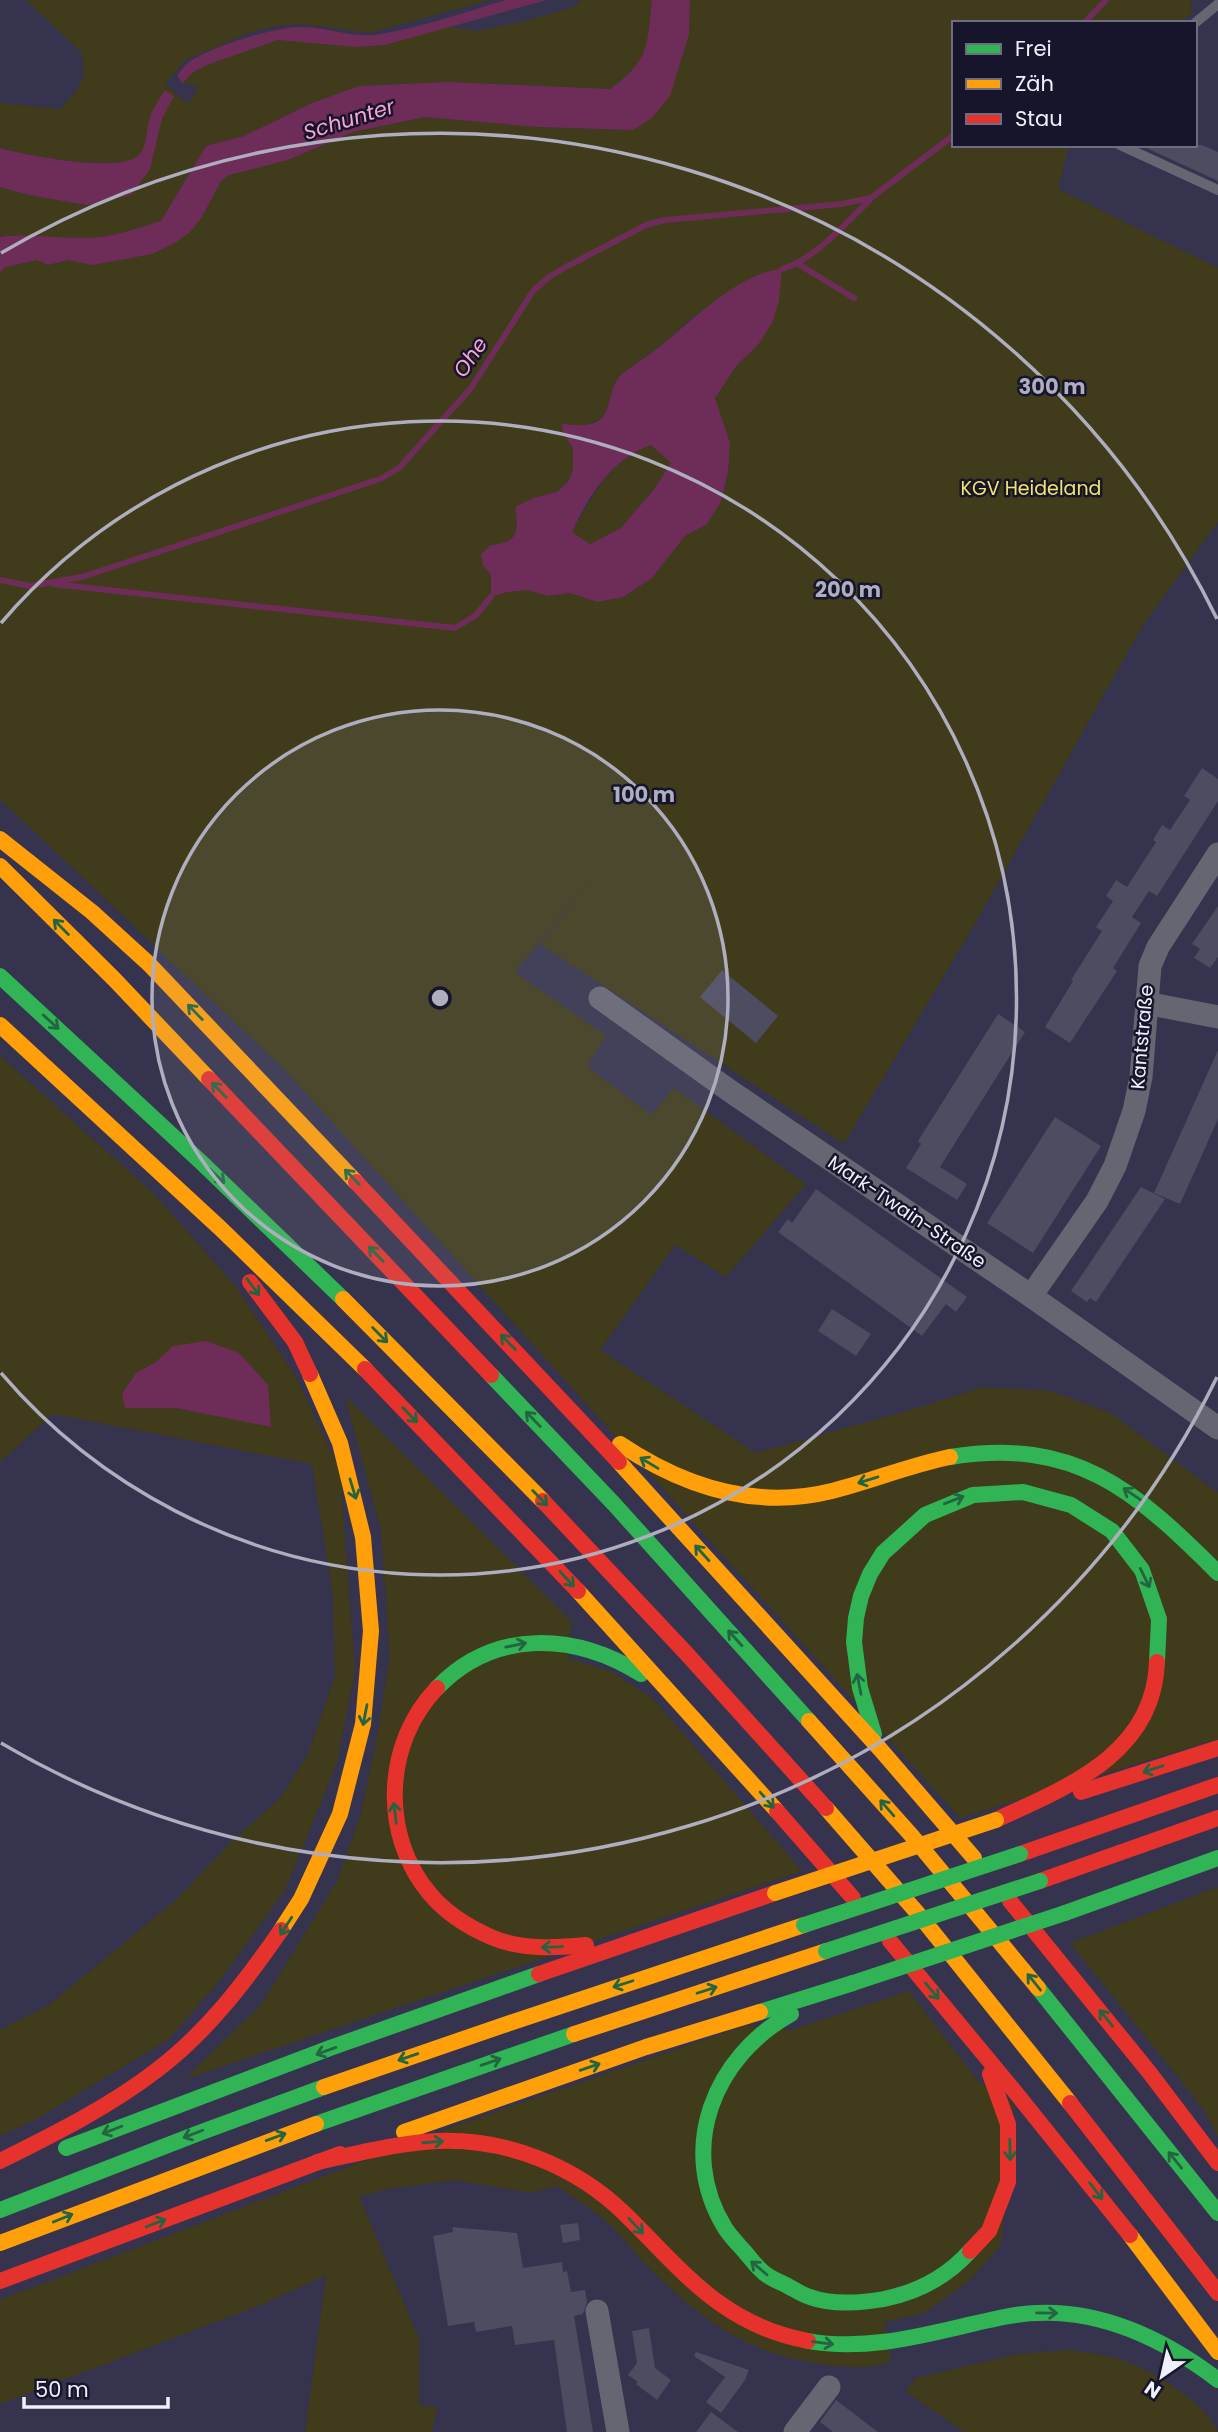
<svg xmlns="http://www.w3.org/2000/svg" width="1218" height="2432" font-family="Poppins,sans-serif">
  <rect width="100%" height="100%" fill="#35334d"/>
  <g fill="#3f3b1b" fill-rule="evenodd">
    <path d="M26 0H491L369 33 302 24 277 26 251 32 186 60 165 84 188 104 198 88 191 84 182 83 195 71 207 65 278 40 369 47 449 27 476 31 517 23 571 8 582 0H652C647 47 651 60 610 89L448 82 359 86 312 103 244 136 206 146 161 221C137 228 112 238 87 238 58 240 29 233 0 237V187L29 195 131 161C88 166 42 159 0 148V103L60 109 77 90 84 76 82 53Z"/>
    <path d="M690 0H1191L1192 13 1180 23H954V145H1069L1058 189 1218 268V522L1143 625 977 920 844 1144 540 944 591 879 515 972 606 1036 587 1066 651 1115 674 1088 806 1184 726 1277 675 1245 600 1350 756 1453 917 1408 982 1387 1051 1391 1111 1413 1218 1493V1739L960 1818 285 1070 0 799V272L6 267 37 260 48 265 68 260 92 265 202 217 221 181 229 175 288 160 353 132 425 117 537 127 633 130 689 34ZM769 270 758 345 737 365 715 398 730 443 728 472 721 502 707 524 685 536 652 578 623 597 597 602 570 593 548 596 528 590 507 592 491 597V545L504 544 512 538 533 498 557 492 568 482 573 471V448L563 433 588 425 603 418 619 377 664 343 688 321 729 291Z"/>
    <path d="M651 445 672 463 655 488 621 528 590 544 572 532C592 495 610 461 651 445Z"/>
    <path d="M0 1056 154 1194 237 1288 296 1377 340 1472 355 1671 337 1763 285 1890 221 1979 169 2039 35 2120 0 2136V2030L49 2005 177 1899 229 1844 281 1797 308 1754 335 1675 333 1596 312 1464 53 1414 0 1462Z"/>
    <path d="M345 1396 572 1622 568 1658 612 1672 653 1699 802 1871 185 2079 261 2005 337 1881 361 1814 378 1732 390 1654 381 1531Z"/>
    <path d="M1218 1887V2137L1202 2107 1070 1943Z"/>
    <path d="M909 1991 978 2081 1014 2104 1001 2245 968 2282 924 2313 884 2322 891 2362C873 2369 847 2367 827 2365 744 2355 698 2317 641 2260 630 2248 621 2234 609 2224 593 2210 574 2198 557 2186L531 2193 454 2180 388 2189 359 2197 419 2338V2404L438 2408 431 2432H305L326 2275 266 2303 0 2404V2300L461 2124 747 2025 792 2030Z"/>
    <path d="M1071 2350C1087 2353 1104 2354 1119 2359 1153 2371 1202 2399 1218 2432H964L905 2391 916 2378 1017 2354Z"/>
  </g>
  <g fill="#6e2d58" fill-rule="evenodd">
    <path d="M506 0H547L385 45 356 47 278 40 207 65 195 71 182 83 177 75C181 71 184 66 188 63 208 47 275 27 301 27 327 27 354 39 381 34 423 27 465 12 506 0Z"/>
    <path d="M652 0H690L689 34 670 96 652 118 633 130 537 127 425 117 353 132 288 160 229 175 221 181 202 217 190 232 175 243 152 254 92 265 68 260 48 265 37 260 6 267 0 272V237C29 233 58 239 87 238 112 238 137 228 161 221L206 146 244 136 312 103 359 86 448 82 610 89C650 61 647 45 652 0Z"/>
    <path d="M165 90 174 96 162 119 150 169 131 195 87 205 29 195 0 187V148C25 155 122 174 139 155 148 146 146 125 151 114 155 105 160 98 165 90Z"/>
    <path d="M782 269 779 301 772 323 758 345 737 365 715 398 730 443 728 472 721 502 707 524 685 536 652 578 623 597 597 602 570 593 548 596 528 590 507 592 491 597V575L483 565 481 554 491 545C518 543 519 531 515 507L533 498 557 492 568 482 573 470V448L563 433 562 424C575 425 594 428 603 417 611 406 610 388 619 377 628 368 647 357 658 348 691 322 739 272 782 269ZM651 445 671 463 655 488 621 528 590 544 572 532C588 496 612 459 651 445Z"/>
    <path d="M206 1341 239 1353 268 1385 271 1427 176 1408H125L122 1394 136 1373 156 1362 173 1346Z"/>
  </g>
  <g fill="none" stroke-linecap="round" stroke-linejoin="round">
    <g stroke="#6e2d58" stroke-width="6">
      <path d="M1084 23 1106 0"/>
      <path d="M798 264 854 298"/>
      <path d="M782 269C817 258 844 224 870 200"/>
      <path d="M0 580 30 586 82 577 380 479 399 468 471 388 533 291 549 277 566 267 646 225 665 220 841 204 871 198 954 135"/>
      <path d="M53 584 455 628 475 616 491 597"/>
    </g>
  </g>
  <g fill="#4d4c61">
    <path d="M1140 145H1202L1218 152V181Z"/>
    <path d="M1202 768 1218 779V801L1157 896 1149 891 1132 917 1141 923 1113 968 1117 971 1070 1043 1045 1027 1073 981 1071 980 1102 931 1096 927 1113 901 1106 896 1116 880 1127 887 1156 842 1153 840 1162 825 1170 830 1190 800 1184 796Z"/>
    <path d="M1218 906V957L1210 968 1194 958 1200 949 1192 944Z"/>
    <path d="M722 970 778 1016 756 1043 700 997Z"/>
    <path d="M998 1014 1025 1032 940 1167 967 1184 957 1200 906 1168 921 1144 918 1141Z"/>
    <path d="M1218 1050V1119L1180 1204 1154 1193Z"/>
    <path d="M1055 1117 1101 1146 1033 1253 987 1223Z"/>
    <path d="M1141 1187 1165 1199 1096 1302 1090 1298 1087 1302 1071 1291Z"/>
    <path d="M816 1189 967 1297 956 1312 946 1304 922 1336 778 1232 788 1219 792 1223Z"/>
    <path d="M832 1309 871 1334 856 1356 818 1331Z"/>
    <path d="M578 2223 580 2240 563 2243 560 2225Z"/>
    <path d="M452 2227 517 2233 523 2268 562 2262 563 2272 567 2271 571 2292 585 2290 587 2302 583 2314 574 2316 593 2432H567L554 2340 515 2345 512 2326 476 2332 474 2322 448 2326 433 2236 453 2232Z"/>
    <path d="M649 2328 655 2368 671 2380 657 2400 636 2384 638 2382 628 2375 637 2363 632 2331Z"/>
    <path d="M696 2352 749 2370 745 2380 721 2413 706 2402 725 2377 694 2356Z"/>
    <path d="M836 2400 878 2432H833L820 2422Z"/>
    <path d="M711 2412 738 2432H696Z"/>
  </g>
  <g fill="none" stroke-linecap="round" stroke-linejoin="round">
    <g stroke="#666673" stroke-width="10">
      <path d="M1195 23 1218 4"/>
      <path d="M1120 145 1218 190"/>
    </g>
    <g stroke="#666673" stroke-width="23">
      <path d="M600 998 730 1091 1031 1296 1218 1428"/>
      <path d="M1146 1003 1218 1017"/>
      <path d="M1031 1296 1097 1201 1115 1166 1134 1111 1141 1077 1150 966 1158 947 1218 854"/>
      <path d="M597 2311 618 2432"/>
      <path d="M795 2432 829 2387"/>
    </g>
    <g stroke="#30b455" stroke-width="16">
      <path d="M0 976 202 1163 343 1299"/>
      <path d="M491 1375 614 1504 809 1721"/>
      <path d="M950 1457C1075 1437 1135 1490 1218 1573"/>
      <path d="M437 1688C495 1628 575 1633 641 1674"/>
      <path d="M874 1734 860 1688 854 1642 856 1618 861 1596 870 1574 883 1553 925 1515 973 1495 1023 1492 1071 1505 1112 1531 1142 1570 1159 1619 1157 1662"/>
      <path d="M1065 1913 1218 1858"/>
      <path d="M1038 1988 1218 2213"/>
      <path d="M760 2012 853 1983"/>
      <path d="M791 2014C715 2056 676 2148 725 2228 730 2236 738 2244 745 2252 751 2259 756 2266 763 2272 769 2278 778 2281 786 2285 794 2289 802 2295 810 2297 831 2305 862 2303 884 2299 918 2292 946 2278 970 2251"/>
      <path d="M316 2124 574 2034"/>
      <path d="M66 2148 330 2048 539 1974"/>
      <path d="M0 2210 199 2133 324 2087"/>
      <path d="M808 2341C875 2353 939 2330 1004 2317 1083 2301 1156 2333 1218 2380"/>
    </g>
    <g stroke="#ff9f0a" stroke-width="16">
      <path d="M0 839 92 912 149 964 356 1182"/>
      <path d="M0 866 115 980 209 1079"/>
      <path d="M0 1025 220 1228 365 1369"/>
      <path d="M343 1299 543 1501"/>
      <path d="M620 1444C684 1487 755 1510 832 1491 872 1481 910 1465 950 1457"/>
      <path d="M619 1462 880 1749 974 1858"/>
      <path d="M578 1591 777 1811"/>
      <path d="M809 1721 912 1836 1038 1988"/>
      <path d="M826 1808 920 1916 1070 2103"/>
      <path d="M281 1930 301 1899 340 1814 363 1724 371 1631 363 1537 340 1443 310 1374"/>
      <path d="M574 2034 826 1951"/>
      <path d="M324 2087 501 2026 804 1925"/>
      <path d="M404 2132 646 2047 760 2012"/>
      <path d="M1130 2235 1218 2352"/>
      <path d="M0 2243 316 2124"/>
    </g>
    <g stroke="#e5322d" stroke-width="16">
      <path d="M209 1079 491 1375"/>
      <path d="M356 1182 619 1462"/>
      <path d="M250 1282 295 1342 310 1374"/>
      <path d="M365 1369 578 1591"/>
      <path d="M543 1501 686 1653 826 1808"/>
      <path d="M437 1688C384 1743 380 1835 430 1894 446 1913 468 1927 491 1937 520 1950 555 1948 586 1945"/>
      <path d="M1081 1792 1218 1748"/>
      <path d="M777 1811 853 1898"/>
      <path d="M996 1820C1067 1787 1154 1754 1157 1662"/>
      <path d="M1020 1854 1218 1785"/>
      <path d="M1040 1881 1218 1818"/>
      <path d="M1010 1901 1149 2072 1218 2163"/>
      <path d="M890 1941 1016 2093 1130 2235"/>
      <path d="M539 1974 775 1893"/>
      <path d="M1070 2103 1218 2293"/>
      <path d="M0 2161C54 2134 109 2107 157 2070 207 2032 246 1981 281 1930"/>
      <path d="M317 2162C356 2154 397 2143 437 2141 506 2138 576 2166 625 2214 683 2271 722 2325 808 2341"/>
      <path d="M970 2251 989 2231 1008 2182V2124L990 2074"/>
      <path d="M0 2281 340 2154"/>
    </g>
    <g stroke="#30b455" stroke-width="16">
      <path d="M804 1925 1020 1854"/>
      <path d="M826 1951 1040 1881"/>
      <path d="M853 1983 1065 1913"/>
    </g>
    <path stroke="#ff9f0a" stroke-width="16" d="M775 1893 996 1820"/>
  </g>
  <defs><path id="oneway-shaft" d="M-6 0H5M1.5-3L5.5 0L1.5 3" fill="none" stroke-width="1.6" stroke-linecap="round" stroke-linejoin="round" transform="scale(1.75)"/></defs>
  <g stroke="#246440">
    <use href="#oneway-shaft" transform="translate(61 927) rotate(-135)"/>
    <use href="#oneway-shaft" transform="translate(195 1012) rotate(-134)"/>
    <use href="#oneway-shaft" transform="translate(51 1022) rotate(42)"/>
    <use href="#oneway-shaft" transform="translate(219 1090) rotate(-134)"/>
    <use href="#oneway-shaft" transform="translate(217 1176) rotate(43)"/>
    <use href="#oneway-shaft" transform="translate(352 1177) rotate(-134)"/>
    <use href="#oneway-shaft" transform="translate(376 1254) rotate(-134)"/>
    <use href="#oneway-shaft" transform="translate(253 1287) rotate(54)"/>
    <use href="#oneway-shaft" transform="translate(380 1335) rotate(45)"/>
    <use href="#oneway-shaft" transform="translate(508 1342) rotate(-134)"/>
    <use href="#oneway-shaft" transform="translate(410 1415) rotate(46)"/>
    <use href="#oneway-shaft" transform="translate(533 1419) rotate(-134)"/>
    <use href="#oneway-shaft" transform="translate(649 1463) rotate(-149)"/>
    <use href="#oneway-shaft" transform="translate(868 1480) rotate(163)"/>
    <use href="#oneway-shaft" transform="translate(353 1489) rotate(73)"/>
    <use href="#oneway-shaft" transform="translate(1132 1494) rotate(-146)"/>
    <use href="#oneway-shaft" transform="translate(540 1498) rotate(46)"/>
    <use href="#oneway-shaft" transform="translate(954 1500) rotate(-21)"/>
    <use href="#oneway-shaft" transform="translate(702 1553) rotate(-132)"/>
    <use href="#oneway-shaft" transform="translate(1145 1578) rotate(64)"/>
    <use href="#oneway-shaft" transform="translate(567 1579) rotate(48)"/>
    <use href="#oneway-shaft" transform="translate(735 1638) rotate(-132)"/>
    <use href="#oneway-shaft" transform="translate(516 1645) rotate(-12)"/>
    <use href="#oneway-shaft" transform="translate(859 1684) rotate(-101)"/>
    <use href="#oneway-shaft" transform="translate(365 1715) rotate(101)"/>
    <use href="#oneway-shaft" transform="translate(1153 1769) rotate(162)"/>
    <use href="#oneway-shaft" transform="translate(767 1800) rotate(49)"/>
    <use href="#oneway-shaft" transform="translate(887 1808) rotate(-131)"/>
    <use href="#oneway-shaft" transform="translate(395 1813) rotate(-97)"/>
    <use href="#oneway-shaft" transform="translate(286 1926) rotate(123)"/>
    <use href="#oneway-shaft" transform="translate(552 1947) rotate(178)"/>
    <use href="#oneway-shaft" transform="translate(1034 1982) rotate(-129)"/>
    <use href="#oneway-shaft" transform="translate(623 1984) rotate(162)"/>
    <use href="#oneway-shaft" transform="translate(707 1990) rotate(-18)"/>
    <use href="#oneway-shaft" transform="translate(932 1991) rotate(50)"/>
    <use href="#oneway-shaft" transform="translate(1106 2018) rotate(-129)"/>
    <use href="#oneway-shaft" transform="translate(326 2051) rotate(160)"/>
    <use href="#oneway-shaft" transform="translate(408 2057) rotate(161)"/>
    <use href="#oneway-shaft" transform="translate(491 2062) rotate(-19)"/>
    <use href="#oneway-shaft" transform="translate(590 2067) rotate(-19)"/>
    <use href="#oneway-shaft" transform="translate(112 2130) rotate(159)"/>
    <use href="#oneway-shaft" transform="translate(193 2134) rotate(159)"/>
    <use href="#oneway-shaft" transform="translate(276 2137) rotate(-20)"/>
    <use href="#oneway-shaft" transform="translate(433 2142) rotate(-4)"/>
    <use href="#oneway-shaft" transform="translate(1010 2150) rotate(89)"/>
    <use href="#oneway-shaft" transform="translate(1175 2160) rotate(-129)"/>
    <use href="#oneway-shaft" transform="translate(1096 2191) rotate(52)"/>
    <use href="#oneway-shaft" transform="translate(63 2218) rotate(-22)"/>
    <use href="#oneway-shaft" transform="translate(156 2223) rotate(-21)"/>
    <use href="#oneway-shaft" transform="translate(636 2226) rotate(47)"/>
    <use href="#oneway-shaft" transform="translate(759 2268) rotate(-140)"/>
    <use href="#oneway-shaft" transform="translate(1047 2313) rotate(1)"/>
    <use href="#oneway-shaft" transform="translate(823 2343) rotate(7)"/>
  </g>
  <circle cx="440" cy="998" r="288" fill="#afaebf" fill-opacity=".12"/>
  <g fill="none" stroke="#afaebf" stroke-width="3.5">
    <circle cx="440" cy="998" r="288"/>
    <path d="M1 623A577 577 0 1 1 1 1373"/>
    <path d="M1217 1377A865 865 0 0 1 1 1743M1 253A865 865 0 0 1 1217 619"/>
  </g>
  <g text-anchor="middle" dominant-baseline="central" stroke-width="5" stroke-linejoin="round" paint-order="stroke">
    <g font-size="19" fill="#efe66b" stroke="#17152b">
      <text x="1031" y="488">KGV Heideland</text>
    </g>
    <g font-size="19" fill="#f0f0fc" stroke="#17152b">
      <text transform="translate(1142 1037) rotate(-85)">Kantstraße</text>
      <text transform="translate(907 1212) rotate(34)">Mark-Twain-Straße</text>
    </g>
    <g font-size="21" font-style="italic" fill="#f9a5d4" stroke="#17152b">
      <text transform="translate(349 119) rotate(-17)">Schunter</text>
      <text transform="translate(470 357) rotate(-56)">Ohe</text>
    </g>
  </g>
  <circle cx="440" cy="998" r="10" fill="#afaebf" stroke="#17152b" stroke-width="3.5"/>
  <g font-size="21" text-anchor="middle" font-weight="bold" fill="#afaebf" stroke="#17152b" stroke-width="5" stroke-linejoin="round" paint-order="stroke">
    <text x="1052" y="394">300 m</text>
    <text x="848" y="597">200 m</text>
    <text x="644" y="802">100 m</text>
  </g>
  <rect x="952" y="21" width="245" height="126" fill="#17152b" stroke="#6e6d7f" stroke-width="2"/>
  <rect x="966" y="44" width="35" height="10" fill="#30b455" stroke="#6e6d7f" stroke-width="2"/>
  <text x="1015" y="56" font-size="21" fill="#f0f0fc">Frei</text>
  <rect x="966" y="79" width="35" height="10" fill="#ff9f0a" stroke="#6e6d7f" stroke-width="2"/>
  <text x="1015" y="91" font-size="21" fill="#f0f0fc">Zäh</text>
  <rect x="966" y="114" width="35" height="10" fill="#e5322d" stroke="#6e6d7f" stroke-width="2"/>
  <text x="1015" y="126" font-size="21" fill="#f0f0fc">Stau</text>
  <g transform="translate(1162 2376) rotate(214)" stroke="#17152b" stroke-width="5" paint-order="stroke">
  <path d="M0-5L12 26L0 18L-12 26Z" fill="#f0f0fc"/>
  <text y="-10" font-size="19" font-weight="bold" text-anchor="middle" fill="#f0f0fc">N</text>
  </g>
  <path d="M24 2397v10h144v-10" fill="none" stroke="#f0f0fc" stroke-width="3.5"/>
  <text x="35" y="2397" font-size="21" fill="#f0f0fc" stroke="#17152b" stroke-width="5" paint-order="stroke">50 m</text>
</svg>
